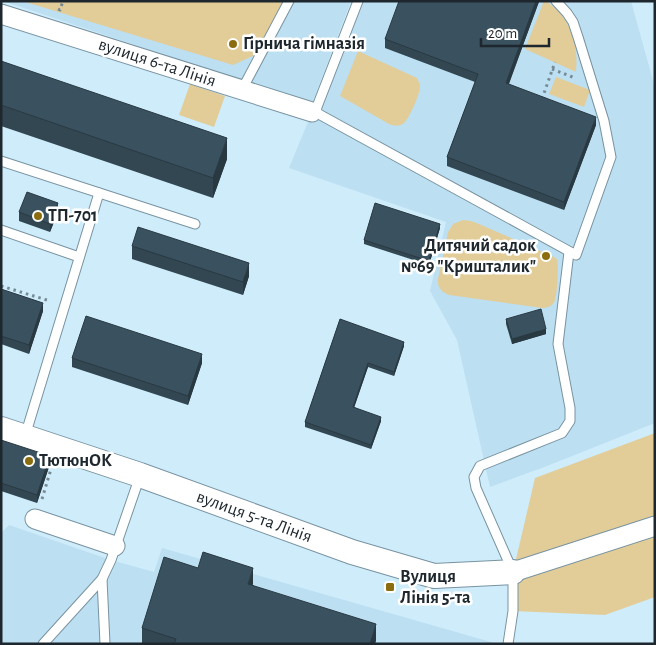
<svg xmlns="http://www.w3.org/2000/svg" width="656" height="645" font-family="'Alegreya Sans',sans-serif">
  <rect width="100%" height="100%" fill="#cfecfb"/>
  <g fill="#bcdff2">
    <path d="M3 1H351L312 104Z"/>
    <path d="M354 1H631L655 88V423L547 466 490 487 457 340 430 291 446 222 289 168 312 112Z"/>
    <path d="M9 525 111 560 154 572 162 548 498 644H1V533Z"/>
  </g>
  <g fill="#e2cd99">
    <path d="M22 1H283L272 23 253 56 233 65Z"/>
    <path d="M544 1C550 3 555 8 560 13 574 30 578 50 576 72L525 49Z"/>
    <path d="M358 51 417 78C418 81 420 83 420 86 421 92 409 119 404 123 399 127 394 126 389 124L340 96Z"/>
    <path d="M556 77 590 90 584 107 549 94Z"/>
    <path d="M190 84 225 96 214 127 179 115Z"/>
    <path d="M463 220 471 221 479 224 552 256 557 259C559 266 557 293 555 300 553 306 548 308 542 308L449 295C441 292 437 287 438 279L448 232 453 224Z"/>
    <path d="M655 433V597L605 615 513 611V572L535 478Z"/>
  </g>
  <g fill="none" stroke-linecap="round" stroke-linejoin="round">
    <defs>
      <g id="service">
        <path d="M358 1 315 112 576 255 611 157 604 121 578 37 573 22 567 13 556 1"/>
        <path d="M241 90 246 82 289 1"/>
        <path d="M1 161 195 224"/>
        <path d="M1 230 79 257"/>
        <path d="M25 436 99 193"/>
        <path d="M102 579 105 644"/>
        <path d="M43 644 102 579 111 560 140 476"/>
        <path d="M508 644 513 611V572L476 488 474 477 480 466 562 433 570 421V408L558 344 569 252"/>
      </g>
      <g id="minor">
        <path d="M1 14 312 112"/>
        <path d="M35 519 115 546"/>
        <path d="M513 572 655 526"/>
      </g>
      <path id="tertiary" d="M1 429 140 475 352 552 434 576 513 572"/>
    </defs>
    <use href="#service" stroke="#7893a1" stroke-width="11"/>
    <use href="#minor" stroke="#7893a1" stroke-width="21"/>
    <use href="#tertiary" stroke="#7893a1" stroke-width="26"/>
    <g stroke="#768a94" stroke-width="3" stroke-dasharray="2.5 4" stroke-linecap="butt">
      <path d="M58 9 60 10 63 1"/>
      <path d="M552 69 575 78"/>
      <path d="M542 99 555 62"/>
      <path d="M1 286 50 301"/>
      <path d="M42 499 51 469"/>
    </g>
    <use href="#service" stroke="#fff" stroke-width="9"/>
    <use href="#minor" stroke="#fff" stroke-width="19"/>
    <use href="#tertiary" stroke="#fff" stroke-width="24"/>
  </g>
  <g fill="#324752">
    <path d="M539 1 509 84 596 125 564 210 447 166V157L475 82 385 48V39Z"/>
    <path d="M1 61 227 159 213 198 1 126Z"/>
    <path d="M19 212H58L50 232 19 221Z"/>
    <path d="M440 228 429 265 364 244V240Z"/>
    <path d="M132 246 249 276 243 295 132 259Z"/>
    <path d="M1 289 43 311 29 354 1 344Z"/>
    <path d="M340 319 404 346 394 376 368 367 354 407 381 421 371 449 305 427V422Z"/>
    <path d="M506 319 546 334 512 344 506 324Z"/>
    <path d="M72 358 202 363 188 405 72 367Z"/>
    <path d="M1 440 50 464 37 503 1 491Z"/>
    <path d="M253 584 252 585 376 640 375 644H142V628Z"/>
  </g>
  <g fill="#293942">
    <path d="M536 1H539V2L506 91V83Z"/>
    <path d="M596 117V125L564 210V202Z"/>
    <path d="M227 138V159L213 198V178Z"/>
    <path d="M58 203V212L50 232V224Z"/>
    <path d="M440 224V228L429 265V261Z"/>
    <path d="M249 263V276L243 295V282Z"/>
    <path d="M43 303V311L29 354V345Z"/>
    <path d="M546 329V334L512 344V339Z"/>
    <path d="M404 342V346L394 376V372Z"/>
    <path d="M202 354V363L188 405V396Z"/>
    <path d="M368 363V367L353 411V407Z"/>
    <path d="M381 417V421L371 449V445Z"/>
    <path d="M50 456V464L37 503V495Z"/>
    <path d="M253 568V584L248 599V584Z"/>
    <path d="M376 624V640L375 644H370Z"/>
  </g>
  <g fill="#3a525f" stroke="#293942">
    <path d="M399 1H536L506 83 596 117 564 202 447 157 478 74 385 39Z"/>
    <path d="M1 61 227 138 213 178 1 105Z"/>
    <path d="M27 192 58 203 50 224 19 212Z"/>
    <path d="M375 203 440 224 429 261 364 240Z"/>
    <path d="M138 227 249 263 243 282 132 246Z"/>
    <path d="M1 289 43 303 29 345 1 336Z"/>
    <path d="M541 309 546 329 512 339 506 319Z"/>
    <path d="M86 316 202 354 188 396 72 358Z"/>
    <path d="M340 319 404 342 394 372 368 363 353 407 381 417 371 445 305 422Z"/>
    <path d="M1 440 50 456 37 495 1 483Z"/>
    <path d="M203 552 253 568 248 584 376 624 370 644H174L176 639 142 628 164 557 198 568Z"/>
  </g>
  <g fill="#8b6d0f" stroke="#fff" stroke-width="2">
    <circle cx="233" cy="44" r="5"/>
    <circle cx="38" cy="216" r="5"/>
    <circle cx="546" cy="256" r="5"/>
    <circle cx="29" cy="461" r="5"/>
    <rect x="385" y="582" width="10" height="10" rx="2.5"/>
  </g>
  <g text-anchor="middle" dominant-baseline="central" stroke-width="5" stroke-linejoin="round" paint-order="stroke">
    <g font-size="18" font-weight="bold" fill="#1d272d" stroke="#fff" text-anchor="start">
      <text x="243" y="44">Гірнича гімназія</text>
      <text x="48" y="216">ТП-701</text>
      <text x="536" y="246" text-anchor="end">Дитячий садок<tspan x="536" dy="21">№69 "Кришталик"</tspan></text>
      <text x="39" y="461">ТютюнОК</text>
      <text x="400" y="577">Вулиця<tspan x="400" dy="21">Лінія 5-та</tspan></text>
    </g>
    <g font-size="18" fill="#1d272d" stroke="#fff">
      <text transform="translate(157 63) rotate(18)">вулиця 6-та Лінія</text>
      <text transform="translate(254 517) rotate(20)">вулиця 5-та Лінія</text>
    </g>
  </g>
  <rect width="656" height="645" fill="none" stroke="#1d272d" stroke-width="5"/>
  <path d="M481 38v8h68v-8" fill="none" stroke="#1d272d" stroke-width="2.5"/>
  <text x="488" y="38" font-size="15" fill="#1d272d" stroke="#ffffff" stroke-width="4" paint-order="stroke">20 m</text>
</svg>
